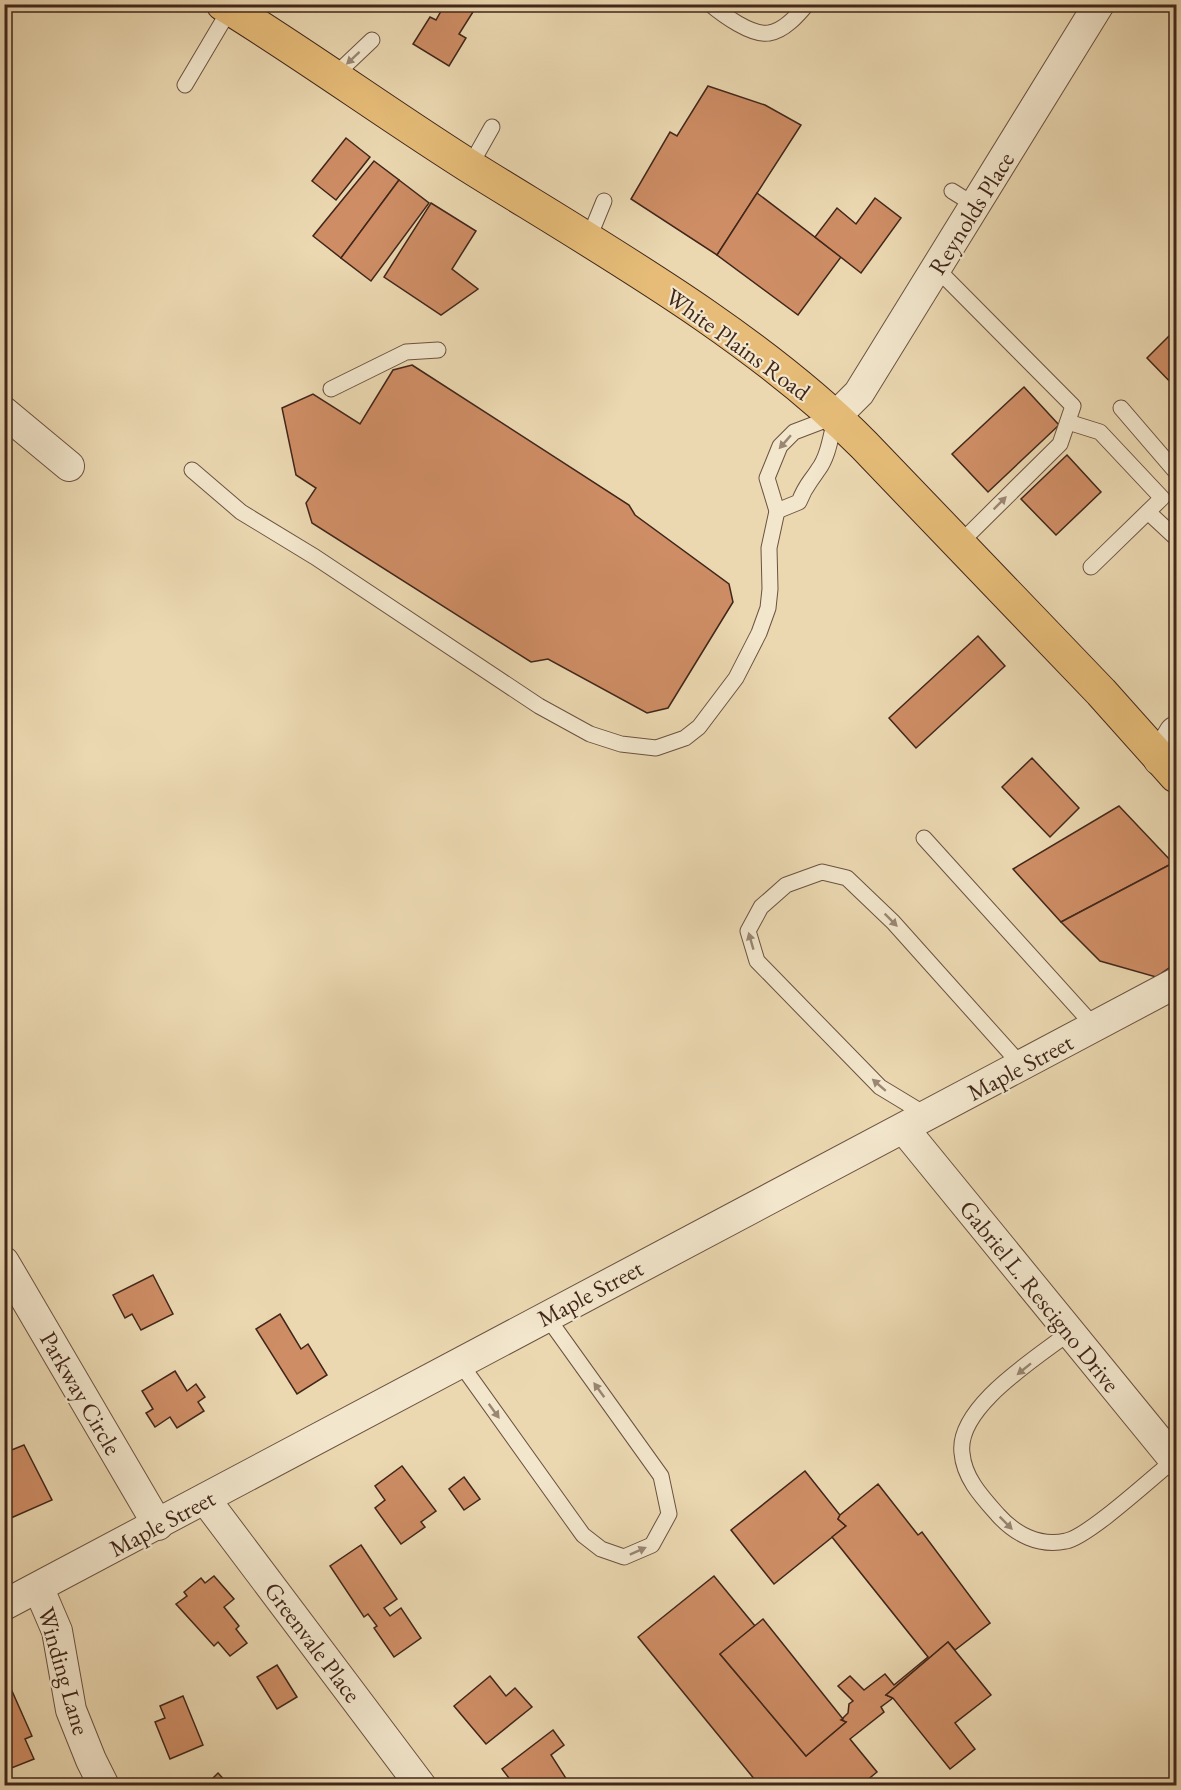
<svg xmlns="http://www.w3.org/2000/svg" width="1181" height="1790" font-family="'EB Garamond',serif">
  <rect width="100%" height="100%" fill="#ebd8b1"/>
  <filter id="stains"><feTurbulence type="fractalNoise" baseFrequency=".00333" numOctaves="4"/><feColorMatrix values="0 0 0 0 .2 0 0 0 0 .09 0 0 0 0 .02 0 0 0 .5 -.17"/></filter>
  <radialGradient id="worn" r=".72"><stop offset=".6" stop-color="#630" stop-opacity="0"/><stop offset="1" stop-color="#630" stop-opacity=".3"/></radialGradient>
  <g fill="#ce8d65" stroke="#41261a" stroke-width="1.5">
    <path d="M445 4H478L459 34 466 38 449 66 413 44 430 17 436 20Z"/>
    <path d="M708 86 765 105 801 125 717 255 631 199 670 132 677 136Z"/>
    <path d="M346 138 370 157 336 200 312 181Z"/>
    <path d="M374 161 399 180 341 258 313 236Z"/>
    <path d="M399 180 429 203 371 281 341 258Z"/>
    <path d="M757 193 841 257 798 315 717 255Z"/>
    <path d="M875 198 901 218 861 273 815 237 837 208 856 224Z"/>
    <path d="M431 203 476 231 452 269 478 289 441 315 384 277Z"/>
    <path d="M1176 329V388L1147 358Z"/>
    <path d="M412 365 629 505 635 515 729 584 733 602 668 708 647 713 548 659 531 662 312 523 306 503 316 488 296 475 282 408 313 394 360 424 393 370Z"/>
    <path d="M1024 387 1059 425 988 492 952 454Z"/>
    <path d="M1067 455 1101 492 1056 535 1021 499Z"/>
    <path d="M978 636 1005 666 916 748 889 718Z"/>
    <path d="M1032 758 1079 808 1050 837 1002 787Z"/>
    <path d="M1119 806 1173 863 1061 922 1013 869Z"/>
    <path d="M1173 863 1176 866V963L1156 977 1100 961 1061 922Z"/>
    <path d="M153 1275 173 1314 141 1330 132 1314 125 1318 113 1295Z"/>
    <path d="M280 1314 301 1349 308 1344 327 1375 297 1394 256 1329Z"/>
    <path d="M175 1371 187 1391 196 1384 205 1397 198 1402 204 1411 177 1428 170 1417 155 1427 146 1413 153 1409 142 1391Z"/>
    <path d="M24 1445 52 1500 4 1521V1453Z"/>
    <path d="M402 1466 436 1511 421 1522 425 1527 401 1544 375 1508 385 1500 375 1486Z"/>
    <path d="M805 1471 840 1515 838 1519 846 1526 774 1584 731 1530Z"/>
    <path d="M464 1477 480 1499 464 1510 449 1489Z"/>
    <path d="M878 1484 918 1535 922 1532 990 1623 955 1650 948 1642 886 1695 893 1698 881 1707 884 1712 850 1739 877 1772 860 1786H760L638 1637 714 1576 755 1626 720 1654 806 1756 846 1722 841 1720 848 1713 849 1704 853 1701 838 1686 850 1676 864 1690 885 1674 894 1685 928 1657 832 1537 846 1526 838 1519 840 1515Z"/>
    <path d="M361 1545 397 1599 384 1608 390 1616 401 1608 421 1638 394 1657 374 1628 377 1626 368 1614 364 1617 330 1566Z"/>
    <path d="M214 1576 234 1599 224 1607 239 1626 236 1629 247 1643 230 1656 218 1642 214 1646 176 1604 187 1596 184 1592 201 1578 205 1583Z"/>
    <path d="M763 1619 843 1719 841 1720 846 1722 806 1756 720 1654Z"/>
    <path d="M948 1642 991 1695 955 1723 975 1749 950 1769 893 1698 886 1695Z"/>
    <path d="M277 1665 297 1697 277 1709 257 1677Z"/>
    <path d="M4 1673 32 1736 25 1739 34 1759 4 1771Z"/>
    <path d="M490 1676 506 1696 515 1688 532 1707 486 1744 454 1706Z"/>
    <path d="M183 1696 203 1745 170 1759 155 1722 165 1718 160 1706Z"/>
    <path d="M553 1730 564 1745 551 1755 567 1780 560 1786H515L502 1769Z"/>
    <path d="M218 1773 230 1786H205Z"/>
  </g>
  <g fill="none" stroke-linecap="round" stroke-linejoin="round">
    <defs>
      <g id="service">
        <path d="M710 4C723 15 752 36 769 33 784 31 798 15 807 4"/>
        <path d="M334 76 372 40"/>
        <path d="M185 85 230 9"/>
        <path d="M470 166 492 127"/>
        <path d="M952 191 976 206"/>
        <path d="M588 240 604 201"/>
        <path d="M937 269 1073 406 1060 444 959 544"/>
        <path d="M331 389 406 352 438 350"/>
        <path d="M1121 408 1176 472"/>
        <path d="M1068 422 1100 432 1162 498 1091 567"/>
        <path d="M192 470 241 512 315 557 539 706 590 734 621 744 656 748 685 738 699 727 736 678 759 633 768 608 770 589 769 548 777 511 767 478 780 446 794 432 836 416"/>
        <path d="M777 511 799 502C806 484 809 484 818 470 829 456 831 433 836 416"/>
        <path d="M1148 512 1176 538"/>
        <path d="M924 838 1095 1027"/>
        <path d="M928 1116 880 1087 757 961 748 931 761 907 786 885 822 872 847 878 893 922 1022 1066"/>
        <path d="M1070 1332C1038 1357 956 1407 962 1453 964 1478 982 1497 998 1515 1015 1534 1039 1547 1066 1541 1088 1537 1153 1477 1174 1460"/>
        <path d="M460 1363 583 1535 601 1549 624 1557 652 1545 669 1514 661 1476 547 1317"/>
      </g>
      <g id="minor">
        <path d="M4 412 69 466"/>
        <path d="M836 416 859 393 1099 4"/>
        <path d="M904 1129 1176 1462"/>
        <path d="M4 1262 158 1525"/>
        <path d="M205 1499 421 1786"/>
        <path d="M39 1589 57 1631 71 1710 91 1760 104 1786"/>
        <path d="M4 1605 1176 983"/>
      </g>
      <path id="tertiary" d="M1160 759 1176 733"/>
      <path id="primary" d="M223 4C309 57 391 117 477 171 606 251 757 337 864 445L1101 692 1176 776"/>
    </defs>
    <use href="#service" stroke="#6c5240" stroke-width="17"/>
    <use href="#minor" stroke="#6c5240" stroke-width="32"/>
    <use href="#tertiary" stroke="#6c5240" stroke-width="35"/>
    <use href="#primary" stroke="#41261a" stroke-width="35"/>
    <use href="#service" stroke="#f2e6cc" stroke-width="15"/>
    <use href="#minor" stroke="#f2e6cc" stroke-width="30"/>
    <use href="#tertiary" stroke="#f2e6cc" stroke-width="33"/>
    <use href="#primary" stroke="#e6bc78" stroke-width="33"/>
  </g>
  <defs><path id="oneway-solid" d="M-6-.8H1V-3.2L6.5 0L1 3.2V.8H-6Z" transform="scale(1.5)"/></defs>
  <g fill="#9a8673">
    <use href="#oneway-solid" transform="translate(353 58) rotate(137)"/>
    <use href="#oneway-solid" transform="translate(785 442) rotate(131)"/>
    <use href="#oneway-solid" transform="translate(1000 503) rotate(-45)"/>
    <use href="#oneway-solid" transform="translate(891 920) rotate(45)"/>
    <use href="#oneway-solid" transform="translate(751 941) rotate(-106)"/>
    <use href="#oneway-solid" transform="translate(879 1085) rotate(-139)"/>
    <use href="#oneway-solid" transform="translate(1024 1369) rotate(141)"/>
    <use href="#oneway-solid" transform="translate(599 1390) rotate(-126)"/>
    <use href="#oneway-solid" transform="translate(494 1411) rotate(54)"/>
    <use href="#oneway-solid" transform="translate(1006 1523) rotate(45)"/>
    <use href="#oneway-solid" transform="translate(638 1551) rotate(-24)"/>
  </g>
  <g text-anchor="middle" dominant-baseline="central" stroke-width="4.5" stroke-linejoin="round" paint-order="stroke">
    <g font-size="24" fill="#41261a" stroke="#f2e6cc">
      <text transform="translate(971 213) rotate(-58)">Reynolds Place</text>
      <text transform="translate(738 344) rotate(36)">White Plains Road</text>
      <text transform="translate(1020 1067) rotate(-28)">Maple Street</text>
      <text transform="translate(590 1293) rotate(-28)">Maple Street</text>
      <text transform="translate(1040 1296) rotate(51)">Gabriel L. Rescigno Drive</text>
      <text transform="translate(81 1393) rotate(60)">Parkway Circle</text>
      <text transform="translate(162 1523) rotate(-28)">Maple Street</text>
      <text transform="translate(313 1642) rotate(53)">Greenvale Place</text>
      <text transform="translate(64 1671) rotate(74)">Winding Lane</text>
    </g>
  </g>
  <rect width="1181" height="1790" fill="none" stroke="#ebd8b1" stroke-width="24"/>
  <rect x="6" y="6" width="1169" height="1778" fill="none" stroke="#41261a" stroke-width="3"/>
  <rect x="12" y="12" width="1157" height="1766" fill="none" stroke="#41261a" stroke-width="1.5"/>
  <rect width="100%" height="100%" filter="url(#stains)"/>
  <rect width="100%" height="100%" fill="url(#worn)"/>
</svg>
